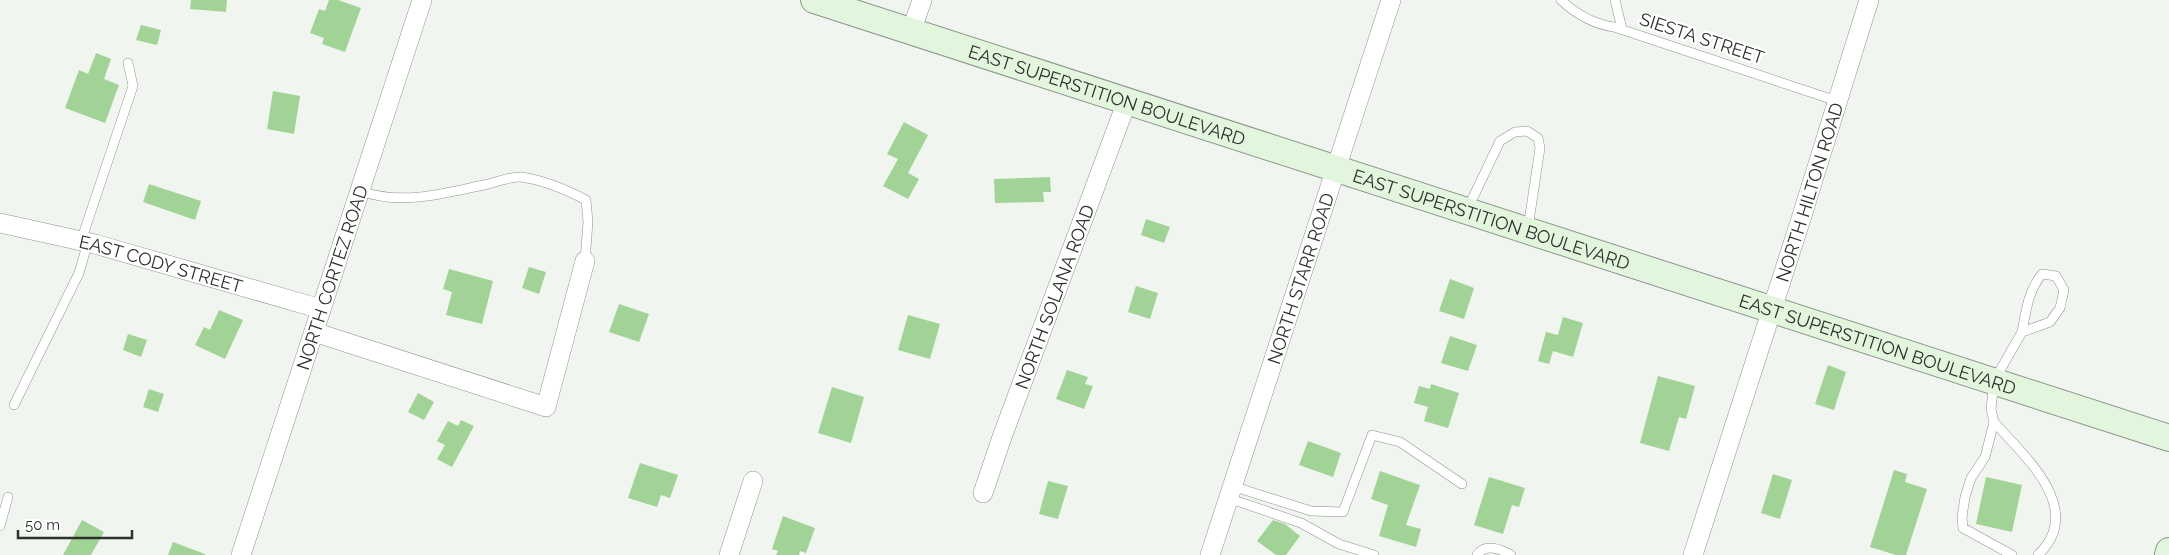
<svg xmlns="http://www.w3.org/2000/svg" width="2169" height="555" font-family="Raleway,sans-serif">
  <rect width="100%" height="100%" fill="#f0f6ef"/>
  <g fill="#a2d396">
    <path d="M191 0H227L226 12 190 9Z"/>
    <path d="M329 0H338L361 8 345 52 322 44 324 38 310 33 319 9 325 11Z"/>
    <path d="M141 25 161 30 157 45 136 40Z"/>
    <path d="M96 53 111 59 104 79 119 85 105 123 65 108 79 70 88 74Z"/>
    <path d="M273 91 300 96 294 134 267 129Z"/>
    <path d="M904 122 928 135 908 173 919 179 908 199 883 186 898 159 887 154Z"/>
    <path d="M1050 177 1051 192H1043L1044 202 995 203 994 179Z"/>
    <path d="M149 184 201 201 195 220 143 202Z"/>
    <path d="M1146 219 1170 227 1164 243 1141 235Z"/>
    <path d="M529 267 546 272 539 294 522 288Z"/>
    <path d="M449 269 493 281 482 324 446 315 452 292 443 289Z"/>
    <path d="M1450 279 1474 288 1464 319 1439 311Z"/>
    <path d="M1136 286 1158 293 1150 319 1128 312Z"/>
    <path d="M619 304 649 314 639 342 609 332Z"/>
    <path d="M219 310 243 320 225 359 195 345 204 327 210 330Z"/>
    <path d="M908 315 940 324 930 359 898 350Z"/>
    <path d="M1563 317 1583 323 1573 357 1553 351 1549 364 1538 361 1546 332 1558 335Z"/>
    <path d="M128 334 147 340 141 357 123 350Z"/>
    <path d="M1450 336 1477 345 1468 371 1441 363Z"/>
    <path d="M1828 365 1846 372 1834 410 1815 404Z"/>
    <path d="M1067 370 1088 377 1085 384 1093 386 1084 409 1056 399Z"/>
    <path d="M1658 376 1695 386 1686 419 1679 417 1669 451 1640 443Z"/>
    <path d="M1431 384 1459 393 1448 428 1424 421 1428 407 1414 403 1419 386 1430 389Z"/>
    <path d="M832 387 864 397 851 443 818 433Z"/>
    <path d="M149 389 164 394 158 412 143 407Z"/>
    <path d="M418 393 434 402 424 420 408 412Z"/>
    <path d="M461 420 474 426 452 467 437 459 445 445 437 441 448 421 458 426Z"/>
    <path d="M1308 441 1341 453 1333 477 1299 465Z"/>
    <path d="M640 463 678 475 670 498 661 495 657 507 628 498Z"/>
    <path d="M1894 470 1907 474 1905 482 1927 489 1906 555H1896L1870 547Z"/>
    <path d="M1380 471 1420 485 1406 525 1421 529 1416 547 1379 536 1388 505 1371 499Z"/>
    <path d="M1773 474 1792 480 1780 519 1761 513Z"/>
    <path d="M1489 477 1525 488 1519 507 1512 505 1503 534 1474 525Z"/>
    <path d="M1986 477 2022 485 2012 532 1976 524Z"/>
    <path d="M1048 481 1068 486 1058 519 1039 514Z"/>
    <path d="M783 516 815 528 806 553 800 551 799 555H776L778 551 772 549Z"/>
    <path d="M82 520 104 532 91 555H63Z"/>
    <path d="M1273 520 1285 524 1300 536 1286 555H1276L1257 541Z"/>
    <path d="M173 542 205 554V555H168Z"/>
  </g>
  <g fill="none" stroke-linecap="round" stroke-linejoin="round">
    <defs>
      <g id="service">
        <path d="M1561 0C1577 15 1593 24 1614 27L1837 101"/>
        <path d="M1615 0 1622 29"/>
        <path d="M360 191C404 206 444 193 488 184 498 182 511 176 521 177 543 180 567 190 586 200L588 222 585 261"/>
        <path d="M1467 210 1500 141 1515 132 1527 131 1538 138 1540 148 1528 228"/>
        <path d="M81 241 133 86 128 63"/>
        <path d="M14 405 79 273 88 242"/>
        <path d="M1994 422C2025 457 2086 509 2038 555"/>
        <path d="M1232 486 1311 511 1343 512 1372 435 1400 442 1462 484"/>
        <path d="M1228 498 1301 523 1339 544 1374 555"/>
        <path d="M0 526 8 497"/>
        <path d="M1477 555C1485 543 1501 549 1511 555"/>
        <path d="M2012 555 1963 528 1962 517 1965 497 1971 478 1985 457 1994 422 1991 409 1994 381 2022 332 2050 322 2060 308 2064 290 2056 276 2042 274C2028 291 2026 311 2022 332"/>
      </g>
      <g id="minor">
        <path d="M911 32 922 0"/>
        <path id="s1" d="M0 223 95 244 321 309"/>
        <path d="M314 332 546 407 585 261"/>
        <path id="s2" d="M983 493 1002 437 1127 101"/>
        <path id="s3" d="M241 555 422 0"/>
        <path d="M729 555 753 481"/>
        <path id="s4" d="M1210 555 1391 0"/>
        <path id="s5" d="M1693 555 1800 222 1869 0"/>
      </g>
      <g id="secondary">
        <path id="s6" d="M814 0 2169 438"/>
        <path d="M2168 555 2169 551"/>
      </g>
    </defs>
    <use href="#service" stroke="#8e938d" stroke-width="10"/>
    <use href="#minor" stroke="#8e938d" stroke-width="20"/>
    <use href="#secondary" stroke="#8e938d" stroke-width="28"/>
    <use href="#service" stroke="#fff" stroke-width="9"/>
    <use href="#minor" stroke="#fff" stroke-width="19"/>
    <use href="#secondary" stroke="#e2f6dd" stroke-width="26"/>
  </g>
  <g text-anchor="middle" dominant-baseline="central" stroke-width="4.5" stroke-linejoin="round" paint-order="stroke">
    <g font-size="18" fill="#2e302d" stroke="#fff">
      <text transform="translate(1702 38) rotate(18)">SIESTA STREET</text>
      <text stroke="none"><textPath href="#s6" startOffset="308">EAST SUPERSTITION BOULEVARD</textPath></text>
      <text stroke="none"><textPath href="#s5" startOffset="381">NORTH HILTON ROAD</textPath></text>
      <text stroke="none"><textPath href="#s6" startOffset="712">EAST SUPERSTITION BOULEVARD</textPath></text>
      <text stroke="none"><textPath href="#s1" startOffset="166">EAST CODY STREET</textPath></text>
      <text stroke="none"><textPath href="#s3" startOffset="292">NORTH CORTEZ ROAD</textPath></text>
      <text stroke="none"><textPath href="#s4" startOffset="291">NORTH STARR ROAD</textPath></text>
      <text stroke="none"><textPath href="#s2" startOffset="209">NORTH SOLANA ROAD</textPath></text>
      <text stroke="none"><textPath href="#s6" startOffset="1118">EAST SUPERSTITION BOULEVARD</textPath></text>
    </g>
  </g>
  <path d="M18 530v8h114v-8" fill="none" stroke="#2e302d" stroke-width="2.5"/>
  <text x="25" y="530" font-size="15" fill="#2e302d" stroke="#ffffff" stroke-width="4" paint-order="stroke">50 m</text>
</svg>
